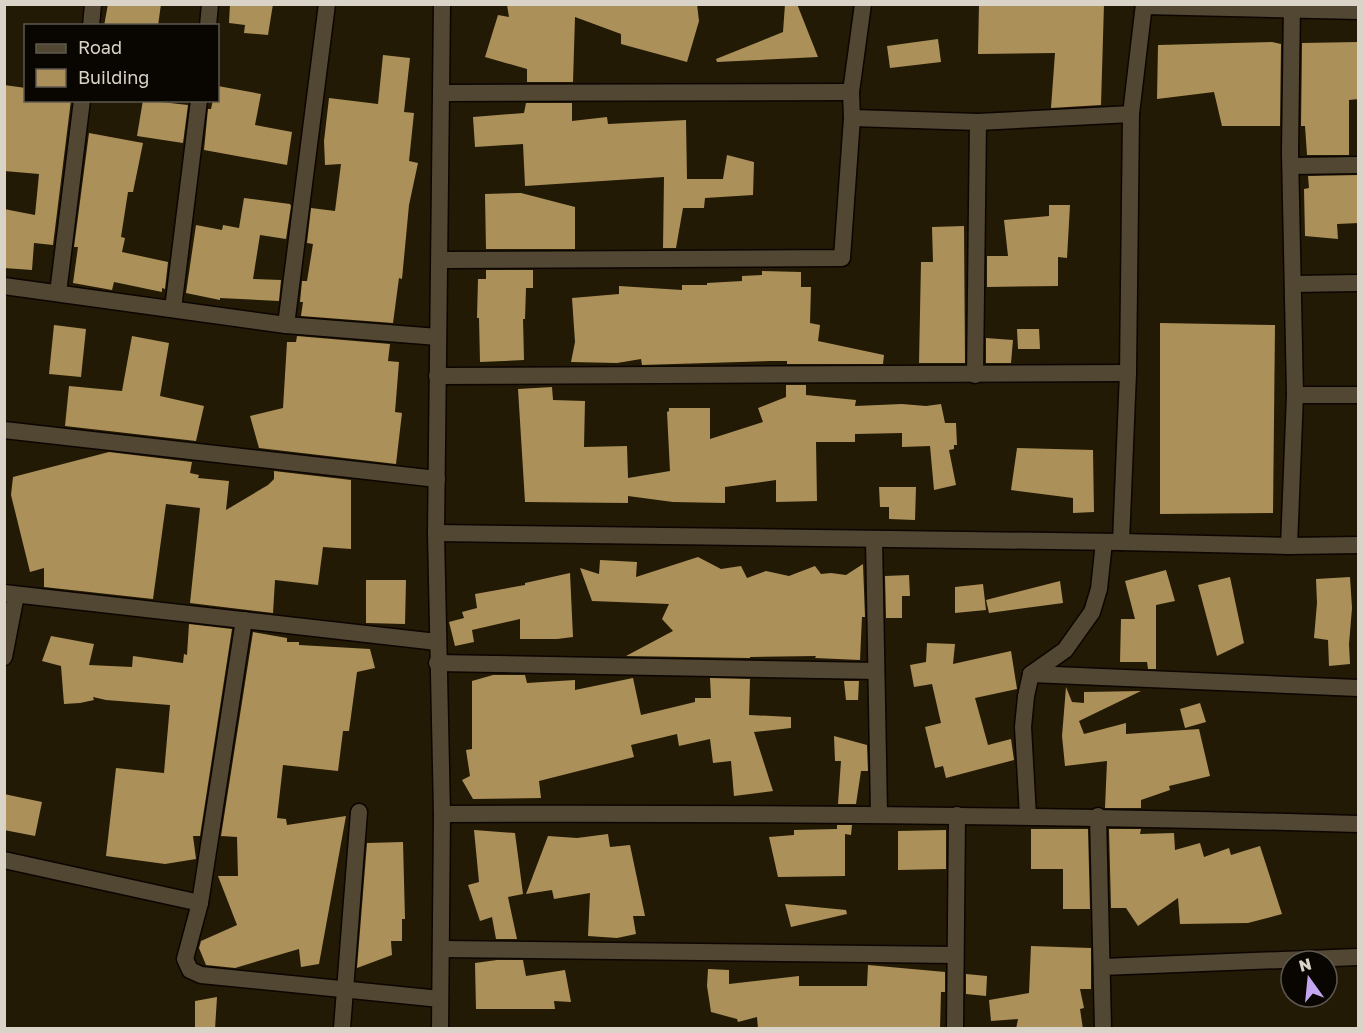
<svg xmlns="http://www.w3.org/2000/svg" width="1363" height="1033" font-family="'Golos Text',sans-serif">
  <rect width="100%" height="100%" fill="#231a06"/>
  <g fill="#ac9059">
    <path d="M108 4H161L158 26H104Z"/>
    <path d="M230 4H273L268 35 244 33 245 25 229 23Z"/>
    <path d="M547 4H697L699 21 687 62 621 44V34L575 17 573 82H527V69L485 57 498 15 509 17 507 5 547 6Z"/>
    <path d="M785 4H797L818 57 717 62 716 59 783 32Z"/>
    <path d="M979 4H1104L1101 105 1051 108 1055 53 978 54Z"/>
    <path d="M938 39 941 62 890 68 887 46Z"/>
    <path d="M1272 42 1281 44 1280 126H1222L1214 92 1157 99 1158 45Z"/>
    <path d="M1359 42V99L1349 100V155H1307L1305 126H1301L1302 43Z"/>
    <path d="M383 55 410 58 404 112 414 113 409 161 418 163 409 205 402 279 399 278 393 323 301 316 303 302H300L302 281H307L313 244 307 243 311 208 335 211 341 164 325 165 324 141 329 98 378 104Z"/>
    <path d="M4 85 26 88V100H71L53 245 34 243 32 270 4 268V209L35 215 39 174 4 171Z"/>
    <path d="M218 86 261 94 255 125 292 132 287 165 204 150 208 109H211L213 100H218Z"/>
    <path d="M143 100 188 105 183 143 137 136Z"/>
    <path d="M526 103H572V121L607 117 608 124 686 120 687 179H723L727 155 754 162 753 195 705 198 704 208H683L676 248H663L664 177 525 186 523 144 475 147 473 117 524 113Z"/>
    <path d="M89 133 143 143 133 192H128L121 237 125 238 122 252 168 262 165 289 162 288V292L114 282 112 290 73 283 78 247H74Z"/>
    <path d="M1359 175V223L1337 224 1338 239 1305 236 1304 189 1309 188 1308 176Z"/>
    <path d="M521 193 575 207V249H486L485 194Z"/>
    <path d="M244 198 290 204 291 206 286 239 260 235 253 279 281 280 279 301 220 298V300L186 293 196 225 222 230 223 225 239 228Z"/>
    <path d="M1049 205H1070L1067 258 1058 257V286L987 287V256H1008L1004 220 1049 216Z"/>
    <path d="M964 226 965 363H919L921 262H933L932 227Z"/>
    <path d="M486 270H533V288H526L525 319H523L524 360 480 362 479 318H477L478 279H486Z"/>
    <path d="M762 271 801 272V287H811L810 323 820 325 818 341 884 355 883 364H787V361H770L642 365 641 359 617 363 571 362 575 342 572 298 619 294V286L682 290V285H707V283L742 281V276L762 275Z"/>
    <path d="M1160 323 1275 325 1273 513 1160 514Z"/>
    <path d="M54 325 86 329 81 377 49 374Z"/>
    <path d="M1017 329H1039L1040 349H1018Z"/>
    <path d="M132 336 169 343 160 396 204 406 196 441 65 426 69 386 122 391Z"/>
    <path d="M297 336 390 344 388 361 399 362 395 412 402 413 396 464 259 448 250 416 283 408 287 342H296Z"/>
    <path d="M986 338 1013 340 1011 363H986Z"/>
    <path d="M786 385H806V395L856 400 855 406 902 404 926 406 941 404 945 423H956L957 445H954V449L949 450 956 485 934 490 930 446 902 447V433L855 434V442H816L817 501 776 502V480L725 487V503L673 502 628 496V503L525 502 518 389 552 387 553 400 585 401 584 447 627 446 628 478 670 471 667 412 669 411V408H710V439L763 422 758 408 786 397Z"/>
    <path d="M1017 448 1093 450 1094 512 1073 513V498L1011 490Z"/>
    <path d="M109 452 192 462 190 473 199 475 198 478 229 481 226 510 268 485 274 479V471L351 480V549L323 547 318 585 275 580 273 613 190 603 200 508 166 504 153 599 44 587V568L30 572 11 495 13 477Z"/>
    <path d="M879 487H916L915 520 889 519V507H880Z"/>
    <path d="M698 557 721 569 741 566 747 578 766 571 789 576 815 566 821 574 831 573 846 575 863 564 865 617H862L860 660 815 658 816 656 750 657V658L626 656 673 631 662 619 669 604 592 601 580 568 599 574 600 560 637 562 636 577Z"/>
    <path d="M1166 570 1175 601 1156 605V669H1148L1147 662H1120L1121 619H1135L1125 581Z"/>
    <path d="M570 573 573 637 557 639H520V619L472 630 474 642 455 646 449 622 464 618 462 612 477 608 475 594 525 585V583Z"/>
    <path d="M909 575 910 596H902V618H886L885 576Z"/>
    <path d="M1230 577 1244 643 1217 656 1198 585Z"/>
    <path d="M1350 577 1352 608 1349 644 1350 664 1329 666 1328 640 1314 638 1317 603 1316 579Z"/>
    <path d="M366 580H406L405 624 366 623Z"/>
    <path d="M1060 581 1063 603 989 613 986 600Z"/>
    <path d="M983 584 986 610 955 613V587Z"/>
    <path d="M189 624 232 629 200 836H193L196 859 165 864 106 856 116 768 164 773 170 705 106 700 93 697 94 700 80 703 64 704 61 666 42 661 51 636 94 644 89 665 132 667 133 656 183 663 184 654 187 655Z"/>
    <path d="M253 632 287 638V642H299V645L370 649 375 668 357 672 349 731H343L338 771 283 765 277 818 286 819 287 825 346 816 319 964 301 967 299 949 235 968 206 965 199 948 201 941 237 925 218 876H238L237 837 221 836Z"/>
    <path d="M927 643 955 644 953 664 1011 651 1017 689 975 698 988 745 1011 739 1014 760 946 778 943 766 935 768 925 727 941 723 932 684 914 687 910 665 926 662Z"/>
    <path d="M493 675H525L527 683 575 680V690L633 678 641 715 695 702V698H711L710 678 750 679 749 715 791 717V728L754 732 773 791 734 796 731 761 713 763 710 739 679 746 677 734 631 745 634 757 539 781 541 798 473 799 462 780 470 776 466 750 472 749V681Z"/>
    <path d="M844 681H859L858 700H846Z"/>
    <path d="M1066 687 1072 702 1084 703V692L1141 691 1079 721 1084 734 1126 723V734L1199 729 1210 776 1169 786 1170 790 1141 800V808H1105L1107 761 1065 766 1062 736Z"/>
    <path d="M1200 703 1206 722 1185 728 1180 709Z"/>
    <path d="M834 736 867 745 868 771H861L856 804H838L841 761H835Z"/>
    <path d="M4 794 42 802 35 836 4 830Z"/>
    <path d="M837 825H852L851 835 845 834V876L778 877 769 837 794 835V830L837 829Z"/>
    <path d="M1031 829H1088L1090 909H1063V869H1031Z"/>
    <path d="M1109 829H1141L1140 834 1174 833 1175 850 1200 843 1204 857 1229 848 1231 855 1260 846 1282 914 1248 923 1180 924 1178 898 1138 926 1126 908H1111Z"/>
    <path d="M474 830 515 833 523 894 508 897 517 939H496L492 917 480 921 468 885 479 882Z"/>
    <path d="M946 830V869L898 870V831Z"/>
    <path d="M608 834 610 847 630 845 645 916H633L636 934 617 938 588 936 590 893 554 899 552 890 526 894 548 836 577 838Z"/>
    <path d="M403 842 405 919H402V941H391L392 955 357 968 367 843Z"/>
    <path d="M785 904 846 910 847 914 791 927Z"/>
    <path d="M1031 946 1091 948V989H1080L1084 1008 1080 1009 1083 1029H1016L1018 1019 991 1021 989 1000 1029 993Z"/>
    <path d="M497 960H523L526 976 565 970 571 1002 554 1001 555 1009H476L475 963Z"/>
    <path d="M868 965 945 972V992H941L940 1029H758L757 1017 738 1022 737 1019 711 1012 707 986 708 969 729 970V984L799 976V986H867Z"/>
    <path d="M966 974 987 976 986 996 966 994Z"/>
    <path d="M217 997 215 1029H195V1001Z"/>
  </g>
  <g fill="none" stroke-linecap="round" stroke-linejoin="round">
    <defs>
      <g id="minor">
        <path d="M1144 6 1358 11"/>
        <path d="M91 26 93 4"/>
        <path d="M208 26 210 4"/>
        <path d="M441 93 851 92"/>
        <path d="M852 118 978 122 1131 114"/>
        <path d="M1291 166 1358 165"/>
        <path d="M440 260 842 258 852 118 851 92 863 4"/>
        <path d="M1294 284 1358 283"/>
        <path d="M4 286 286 325 438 337"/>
        <path d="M58 293 82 100"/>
        <path d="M173 309 199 100"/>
        <path d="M286 325 327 4"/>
        <path d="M975 375 978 122"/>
        <path d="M437 376 1128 373"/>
        <path d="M1295 395H1358"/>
        <path d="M4 430 437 479"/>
        <path d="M436 533 1121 542 1289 546 1358 545"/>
        <path d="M874 539 879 814"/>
        <path d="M1121 542 1128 373 1131 114 1144 4"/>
        <path d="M1289 546 1295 395 1290 152 1292 4"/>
        <path d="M4 593 437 642"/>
        <path d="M244 620 200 903 185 959 190 970 201 975 440 999"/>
        <path d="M4 657 16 595"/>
        <path d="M437 663 876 671"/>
        <path d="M1031 674 1358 688"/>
        <path d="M442 814C748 813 1053 815 1358 824"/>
        <path d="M1028 816 1023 727 1026 696 1031 674 1065 650 1092 612 1099 589 1104 542"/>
        <path d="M1098 816 1103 1028"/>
        <path d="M4 860 200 903"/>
        <path d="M441 949 955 955"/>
        <path d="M1102 967 1358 957"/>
        <path d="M342 1028 359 812"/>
        <path d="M440 1028 442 814 436 533 442 4"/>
        <path d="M955 1028 957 815"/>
      </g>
    </defs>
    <use href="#minor" stroke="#0c0500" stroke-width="19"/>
    <use href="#minor" stroke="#524732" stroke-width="16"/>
  </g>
  <rect width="1363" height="1033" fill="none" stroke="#dad3c7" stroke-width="12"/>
  <rect x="24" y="24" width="195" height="78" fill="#090601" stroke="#5d5850" stroke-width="1.5"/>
  <rect x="36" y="44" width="30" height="9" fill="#524732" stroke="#5d5850" stroke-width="1.5"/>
  <text x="78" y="54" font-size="18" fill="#dad3c7">Road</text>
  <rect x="36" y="69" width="30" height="18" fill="#ac9059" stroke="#5d5850" stroke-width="1.5"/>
  <text x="78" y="84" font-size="18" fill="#dad3c7">Building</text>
  <g transform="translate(1309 979) rotate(345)"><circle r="28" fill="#090601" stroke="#5d5850" stroke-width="1.5"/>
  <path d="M0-4.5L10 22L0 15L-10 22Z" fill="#c4a7f1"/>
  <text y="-9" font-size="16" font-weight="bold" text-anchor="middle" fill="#dad3c7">N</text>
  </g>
</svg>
